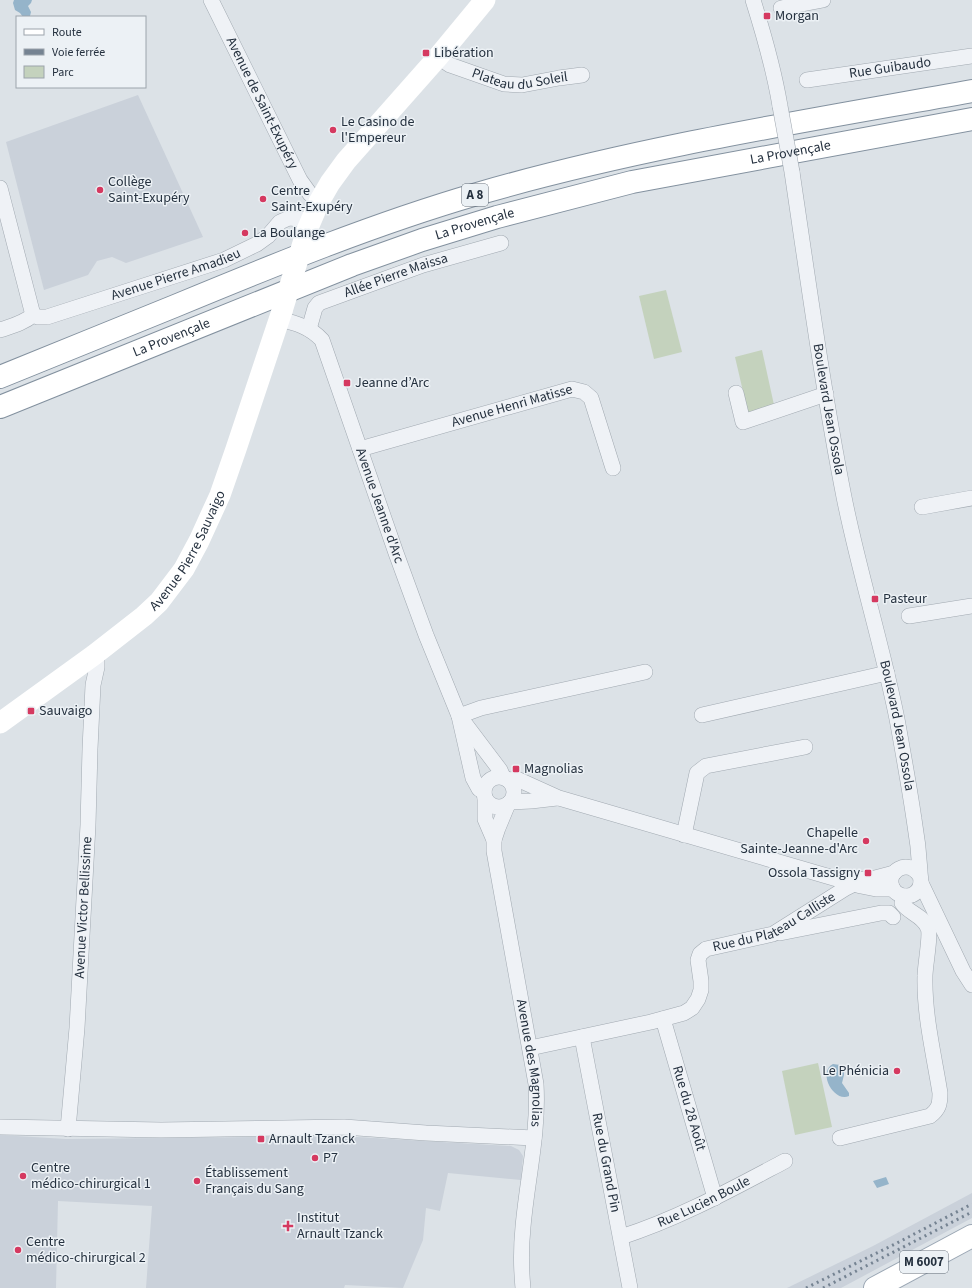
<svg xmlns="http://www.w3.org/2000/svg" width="972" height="1288" font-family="'Source Sans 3',sans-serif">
  <rect width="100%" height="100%" fill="#dce2e7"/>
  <g fill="#cad1da">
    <path d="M138 95 203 237 126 263 112 257 97 261 88 275 44 290 6 142Z"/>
    <path d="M0 1135 66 1139 340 1136 511 1146 519 1150 523 1156 521 1180 448 1173 440 1211 426 1208 423 1240 403 1288 345 1285 344 1288H146L152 1206 58 1201 56 1288H0Z"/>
    <path d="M972 1193V1218L841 1288H787L873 1246Z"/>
  </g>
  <g fill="#c4d2bd">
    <path d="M666 290 682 352 654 359 639 296Z"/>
    <path d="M762 350 774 405 748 413 735 357Z"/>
    <path d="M818 1063 832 1127 795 1135 782 1071Z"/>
  </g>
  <g fill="#95b4ca">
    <path d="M14 0H32L31 3 28 6 31 12 30 16 23 17 20 13 15 10 13 3Z"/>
    <path d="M833 1064 840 1065 844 1068V1075L842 1083 849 1093V1096C834 1103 817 1072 833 1064Z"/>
    <path d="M886 1177 889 1184 877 1188 873 1181Z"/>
  </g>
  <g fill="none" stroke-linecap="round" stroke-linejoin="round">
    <defs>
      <g id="street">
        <path id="s1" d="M211 0 300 180 310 194 319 202"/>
        <path d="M753 0C764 35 774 70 780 106"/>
        <path d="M781 8 823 0"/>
        <path id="s2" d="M438 57 450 65 504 84 522 85 559 78 582 75"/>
        <path id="s3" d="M807 80 972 56"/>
        <path id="s4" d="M792 172C808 280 823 390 844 497 859 572 882 644 897 719 903 752 909 785 914 819 917 836 919 853 920 871 920 875 921 879 921 883 920 890 914 896 907 896 902 896 896 894 893 889 884 872 908 857 920 876"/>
        <path d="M0 188 33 315"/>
        <path id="s5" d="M33 315 38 317H47L224 260 257 244 268 236 280 222 289 218 311 220"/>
        <path id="s6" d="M279 319C296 323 310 327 322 340L396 553 426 635 459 716 473 778 479 789 484 792"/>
        <path id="s7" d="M309 329 315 308 319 303 423 265 501 243"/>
        <path d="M0 330C12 326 24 323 33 315"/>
        <path d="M736 393 743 422 826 394"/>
        <path id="s8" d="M360 449 572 389 584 392 591 398 613 468"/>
        <path d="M922 507 972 498"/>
        <path d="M909 616 972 606"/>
        <path d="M702 715 887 673"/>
        <path d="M459 716 481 708 645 672"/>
        <path d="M463 721 500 770 503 777"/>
        <circle cx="499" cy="792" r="15"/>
        <path d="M508 780 517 779 559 798 861 886 876 889H893"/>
        <path id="s9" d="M485 798V819L494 840V851L536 1084C539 1132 527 1180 523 1227 521 1247 521 1268 523 1288"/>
        <path d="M510 802 531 801 557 798"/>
        <path d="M684 835 697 773 706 766 805 747"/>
        <path d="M494 840 498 828 508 804"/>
        <path d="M855 880 875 878 894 873"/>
        <path d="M921 883 963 971 972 985"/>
        <path d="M780 933 881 913H889L893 917"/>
        <path id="s10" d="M663 1019 715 1198"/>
        <path id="s11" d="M582 1037 630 1288"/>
        <path id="s12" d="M530 1048 651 1022 684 1013 692 1008 698 999 701 990V981L698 960 700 954 706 949 773 934 846 888 854 884"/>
        <path d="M0 1127 161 1130 344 1127 426 1133 534 1138"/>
        <path id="s13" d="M68 1129 77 1028 88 825 90 749 93 685 97 667V661L94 655"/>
        <path d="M840 1138 930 1116C939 1109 940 1104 940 1093 934 1055 924 1015 925 976 925 966 931 935 928 928 923 915 908 913 902 903L905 896"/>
        <path id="s14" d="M621 1237C678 1219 732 1189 785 1161"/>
      </g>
      <path id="primary" d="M875 1288 972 1236"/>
      <g id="highway">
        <path d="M0 377C58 353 117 330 175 306 274 265 374 224 477 194 639 147 806 121 972 91"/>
        <path id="s16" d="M0 407 352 265 422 240 497 217 632 182 972 119"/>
      </g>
    </defs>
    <use href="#street" stroke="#a1a9b1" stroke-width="16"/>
    <use href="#primary" stroke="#9ba7b4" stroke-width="24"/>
    <use href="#highway" stroke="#83919f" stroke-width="24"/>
    <use href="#street" stroke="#eff2f6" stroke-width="15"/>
    <g stroke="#fff" stroke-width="21">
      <path d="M307 230 319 202 330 183 346 161 438 57 485 0"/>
      <path id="s15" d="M0 723 94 655 144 616 159 602 184 569 199 541 220 495 236 449 282 311"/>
    </g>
    <use href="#primary" stroke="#fff" stroke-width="22"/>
    <use href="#highway" stroke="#fff" stroke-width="22"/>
    <g stroke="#758392" stroke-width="3" stroke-dasharray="2 4" stroke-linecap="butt">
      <path d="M806 1288 895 1244 972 1204"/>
      <path d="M823 1288 972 1212"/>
    </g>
    <defs>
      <path id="street-bridge" d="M780 106 792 172"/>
    </defs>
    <use href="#street-bridge" stroke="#a1a9b1" stroke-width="16" stroke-linecap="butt"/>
    <use href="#street-bridge" stroke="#eff2f6" stroke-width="15"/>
    <path stroke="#fff" stroke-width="21" d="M282 311 307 230"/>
  </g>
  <g fill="#d53960" stroke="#ecf1f5" stroke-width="1.5">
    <rect x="763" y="12" width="8" height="8" rx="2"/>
    <rect x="422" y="49" width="8" height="8" rx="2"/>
    <circle cx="333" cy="130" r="4"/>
    <circle cx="100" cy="190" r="4"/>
    <circle cx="263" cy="199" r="4"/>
    <circle cx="245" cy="233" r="4"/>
    <rect x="343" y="379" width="8" height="8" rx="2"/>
    <rect x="871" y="595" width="8" height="8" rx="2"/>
    <rect x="27" y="707" width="8" height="8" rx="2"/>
    <rect x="512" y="765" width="8" height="8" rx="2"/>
    <circle cx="866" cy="841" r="4"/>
    <rect x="864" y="869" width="8" height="8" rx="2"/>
    <circle cx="897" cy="1071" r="4"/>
    <rect x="257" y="1135" width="8" height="8" rx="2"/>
    <circle cx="315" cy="1158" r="4"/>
    <circle cx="23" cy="1176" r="4"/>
    <circle cx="197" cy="1181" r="4"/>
    <path d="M286 1220h4v4h4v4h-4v4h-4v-4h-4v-4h4z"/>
    <circle cx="18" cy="1250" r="4"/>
  </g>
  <g text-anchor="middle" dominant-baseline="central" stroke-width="3" stroke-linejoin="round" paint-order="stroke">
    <g fill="#ecf1f5" stroke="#616b76" stroke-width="1">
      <rect x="462" y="184" width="26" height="22" rx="3"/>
      <rect x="900" y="1251" width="48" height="22" rx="3"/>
    </g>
    <g font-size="13" font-weight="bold" fill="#25313f">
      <text x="475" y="195">A 8</text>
      <text x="924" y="1262">M 6007</text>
    </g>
    <g font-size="14" fill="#25313f" stroke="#ecf1f5" text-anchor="start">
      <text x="775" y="16">Morgan</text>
      <text x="434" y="53">Libération</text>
      <text x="341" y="122">Le Casino de<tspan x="341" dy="16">l'Empereur</tspan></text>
      <text x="108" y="182">Collège<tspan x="108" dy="16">Saint-Exupéry</tspan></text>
      <text x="271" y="191">Centre<tspan x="271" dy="16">Saint-Exupéry</tspan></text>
      <text x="253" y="233">La Boulange</text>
      <text x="355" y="383">Jeanne d’Arc</text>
      <text x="883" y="599">Pasteur</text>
      <text x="39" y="711">Sauvaigo</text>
      <text x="524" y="769">Magnolias</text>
      <text x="858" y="833" text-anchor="end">Chapelle<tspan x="858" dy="16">Sainte-Jeanne-d'Arc</tspan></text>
      <text x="860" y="873" text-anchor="end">Ossola Tassigny</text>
      <text x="889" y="1071" text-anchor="end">Le Phénicia</text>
      <text x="269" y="1139">Arnault Tzanck</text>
      <text x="323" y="1158">P7</text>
      <text x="31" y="1168">Centre<tspan x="31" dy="16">médico-chirurgical 1</tspan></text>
      <text x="205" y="1173">Établissement<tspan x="205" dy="16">Français du Sang</tspan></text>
      <text x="297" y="1218">Institut<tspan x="297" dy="16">Arnault Tzanck</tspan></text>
      <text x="26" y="1242">Centre<tspan x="26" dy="16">médico-chirurgical 2</tspan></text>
    </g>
    <g font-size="14" fill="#25313f" stroke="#ecf1f5">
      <text stroke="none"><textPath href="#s3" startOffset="84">Rue Guibaudo</textPath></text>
      <text stroke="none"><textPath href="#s2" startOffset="87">Plateau du Soleil</textPath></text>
      <text stroke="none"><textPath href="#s1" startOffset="115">Avenue de Saint-Exupéry</textPath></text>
      <text stroke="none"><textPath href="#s16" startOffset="833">La Provençale</textPath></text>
      <text stroke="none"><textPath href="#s16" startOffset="509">La Provençale</textPath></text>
      <text stroke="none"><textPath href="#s5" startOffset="150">Avenue Pierre Amadieu</textPath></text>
      <text stroke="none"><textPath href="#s7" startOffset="110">Allée Pierre Maissa</textPath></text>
      <text stroke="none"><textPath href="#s16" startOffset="185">La Provençale</textPath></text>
      <text stroke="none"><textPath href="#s8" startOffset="158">Avenue Henri Matisse</textPath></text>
      <text stroke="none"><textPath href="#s4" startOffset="240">Boulevard Jean Ossola</textPath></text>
      <text stroke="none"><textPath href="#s6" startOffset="224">Avenue Jeanne d'Arc</textPath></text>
      <text stroke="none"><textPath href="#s15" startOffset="259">Avenue Pierre Sauvaigo</textPath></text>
      <text stroke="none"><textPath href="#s4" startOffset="564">Boulevard Jean Ossola</textPath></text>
      <text stroke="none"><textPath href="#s13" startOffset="222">Avenue Victor Bellissime</textPath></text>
      <text stroke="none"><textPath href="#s12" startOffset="306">Rue du Plateau Calliste</textPath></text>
      <text stroke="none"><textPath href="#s9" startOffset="270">Avenue des Magnolias</textPath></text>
      <text stroke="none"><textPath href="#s10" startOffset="93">Rue du 28 Août</textPath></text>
      <text stroke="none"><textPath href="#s11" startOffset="128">Rue du Grand Pin</textPath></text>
      <text stroke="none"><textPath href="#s14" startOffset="90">Rue Lucien Boule</textPath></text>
    </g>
  </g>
  <rect x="16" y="16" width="130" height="72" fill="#ecf1f5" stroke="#9ca4ac"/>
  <rect x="24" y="29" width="20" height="6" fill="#ffffff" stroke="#9ca4ac"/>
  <text x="52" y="36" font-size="12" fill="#25313f">Route</text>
  <rect x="24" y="49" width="20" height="6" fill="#758392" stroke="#9ca4ac"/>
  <text x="52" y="56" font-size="12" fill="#25313f">Voie ferrée</text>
  <rect x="24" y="66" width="20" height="12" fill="#c4d2bd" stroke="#9ca4ac"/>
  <text x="52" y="76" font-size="12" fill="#25313f">Parc</text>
</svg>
